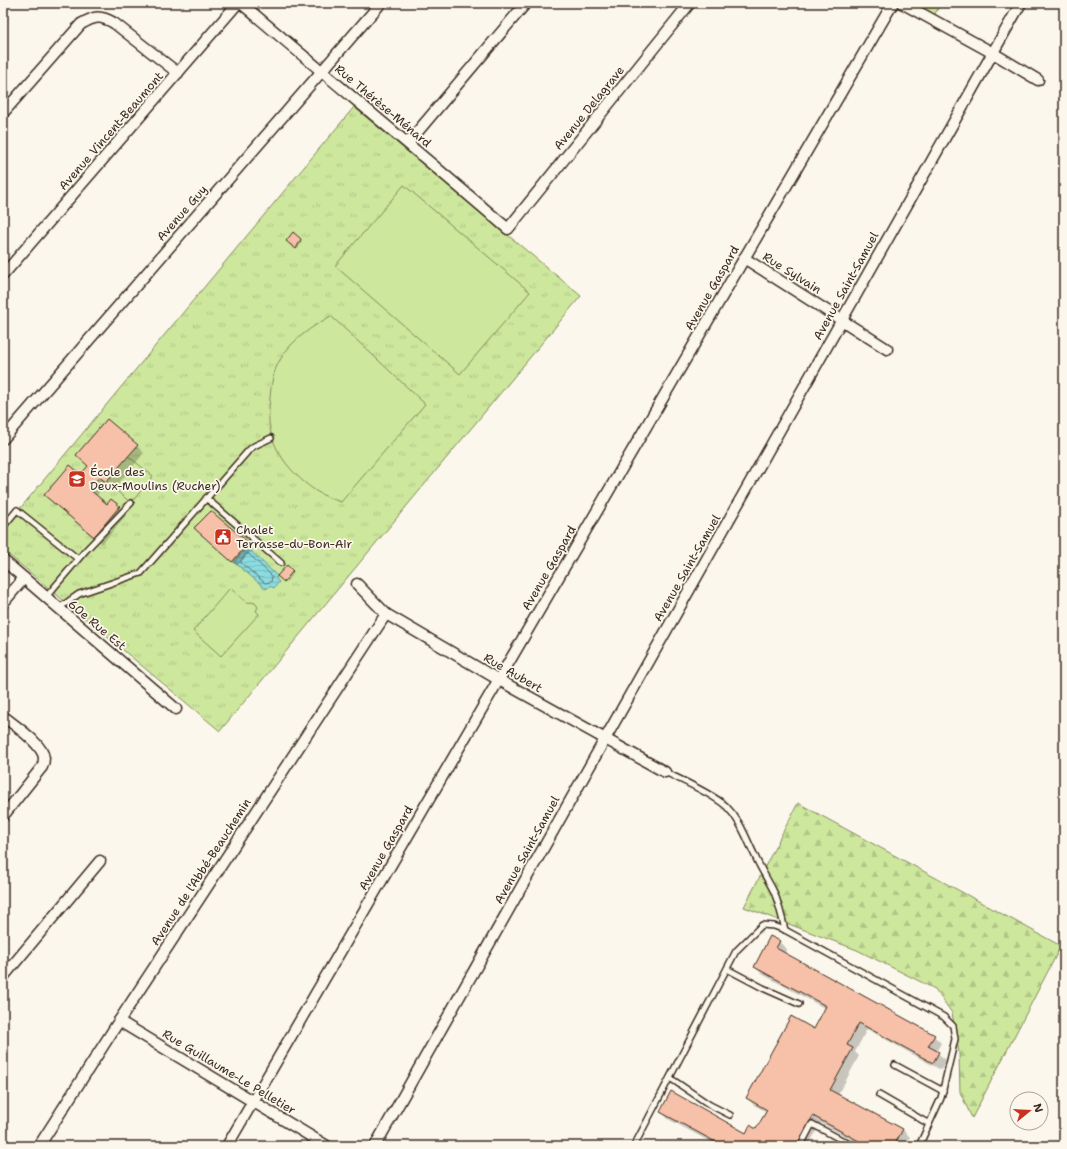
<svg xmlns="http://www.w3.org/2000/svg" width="1067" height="1149" font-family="'Shantell Sans',sans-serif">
  <defs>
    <pattern id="grass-tufts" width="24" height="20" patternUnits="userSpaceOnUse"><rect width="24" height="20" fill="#cde79d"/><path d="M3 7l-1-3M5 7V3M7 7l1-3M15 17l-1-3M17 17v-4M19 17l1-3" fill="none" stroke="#b1c687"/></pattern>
    <pattern id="forest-firs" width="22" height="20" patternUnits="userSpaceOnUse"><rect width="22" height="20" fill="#cde79d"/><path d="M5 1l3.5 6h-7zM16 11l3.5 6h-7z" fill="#b1c687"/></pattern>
    <pattern id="water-rules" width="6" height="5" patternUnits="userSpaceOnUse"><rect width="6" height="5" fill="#8adce1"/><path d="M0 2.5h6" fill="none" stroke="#78bdc1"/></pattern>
  </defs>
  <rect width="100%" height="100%" fill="#fbf7ec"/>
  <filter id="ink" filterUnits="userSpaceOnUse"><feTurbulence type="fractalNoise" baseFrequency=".025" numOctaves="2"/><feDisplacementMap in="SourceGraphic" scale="8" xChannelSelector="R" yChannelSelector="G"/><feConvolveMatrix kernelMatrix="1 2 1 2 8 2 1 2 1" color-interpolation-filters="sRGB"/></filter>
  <g filter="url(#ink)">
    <g fill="url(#grass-tufts)" stroke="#84885e">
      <path d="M903 3H941L932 19Z"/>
      <path d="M354 107 581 296 220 731 3 550V529Z"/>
    </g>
    <path fill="url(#forest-firs)" stroke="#84885e" d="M798 803 1061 946 972 1118 960 1092 959 1053 952 1013 935 989 857 950 744 907Z"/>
    <g fill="#cde79d" stroke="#84885e">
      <path d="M404 185 530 292 460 374 335 266Z"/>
      <path d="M331 316 425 404 341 502C333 499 323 496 316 491 295 477 274 454 270 428 268 419 269 407 270 398 271 385 273 371 280 360 290 341 313 326 331 316Z"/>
      <path d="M128 456 153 476 131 503 106 482Z"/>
      <path d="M230 588 247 603 251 602 255 603 258 607 256 611 259 614 221 656 193 631Z"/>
    </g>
    <path fill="url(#water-rules)" stroke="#6a9593" d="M247 547 277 576 276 579 279 582 274 588 270 586 266 589 234 562Z"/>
    <g fill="#0003">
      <path d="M293 234 302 241 298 249 289 242Z"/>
      <path d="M137 446 144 453 114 489 107 483 96 496 107 506 112 500 127 514 102 544 53 502 81 476Z"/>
      <path d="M211 513 253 549 237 566 201 533Z"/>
      <path d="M287 567 294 573 286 582 279 576Z"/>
      <path d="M779 942 787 949 784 954 934 1036 941 1043 936 1052 946 1060 941 1070 867 1029 855 1052 859 1056 838 1095 903 1130 910 1137 905 1146H863L821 1123 808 1146H718L668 1119 661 1111 747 1134 757 1130 767 1112 754 1105 747 1098 814 1030 826 1009 762 974 755 967Z"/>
    </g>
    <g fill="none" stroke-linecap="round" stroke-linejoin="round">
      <path stroke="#5b716c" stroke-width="1" d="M246 554H249L272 576 271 582 265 583 241 563V561Z"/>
    </g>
    <g fill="#f6c1a8" stroke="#3b2a1e">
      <path d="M293 232 301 239 296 249 286 241Z"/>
      <path d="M107 419 138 445 106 482 99 477 89 489 107 504 111 499 120 506 94 537 44 495 70 465 81 474 88 466 76 455Z"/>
      <path d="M211 511 249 543 232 562 194 528Z"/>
      <path d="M287 565 293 571 284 582 277 576Z"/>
      <path d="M770 936 780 941 776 948 935 1035 928 1046 939 1052 933 1063 859 1023 847 1045 853 1048 830 1090 903 1129 894 1146H868L813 1116 797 1146H723L660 1112 671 1091 746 1133 750 1125 756 1129 767 1110 746 1098 791 1016 814 1029 826 1006 754 967Z"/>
    </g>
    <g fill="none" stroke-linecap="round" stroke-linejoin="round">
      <defs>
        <g id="lane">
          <path d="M206 498 281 563"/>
          <path d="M3 527 17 510 78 559"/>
          <path d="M46 597 86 550 131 503"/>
          <path d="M59 608 79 594 141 573 249 450 254 446 271 438"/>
          <path d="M665 772C683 781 711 793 726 806 741 821 746 838 755 856 760 868 768 880 774 892 779 904 782 917 785 930"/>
          <path d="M727 969 763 988 799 1004"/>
          <path d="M895 1065 943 1091"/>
          <path d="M670 1078 710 1105 730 1115"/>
          <path d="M879 1095 929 1124"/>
          <path d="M634 1146 736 951 762 925 774 926 785 930 944 1017 953 1026 955 1039 941 1098 919 1146"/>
          <path d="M802 1146 801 1145 812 1124 853 1146"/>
        </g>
        <g id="street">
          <path d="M241 3C330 79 420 153 508 229L690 3"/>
          <path d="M902 3 993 53 1038 80"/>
          <path d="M3 113 81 24C95 16 100 15 114 23L178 73"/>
          <path d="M408 143 526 3"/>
          <path d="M744 258 887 349"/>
          <path d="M3 275 238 3"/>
          <path d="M3 439 381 3"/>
          <path d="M3 560 176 709"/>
          <path d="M357 584 386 614 499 680 665 772"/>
          <path d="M3 603 24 578"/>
          <path d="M3 716C14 725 43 744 44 758 44 761 43 765 42 767L3 816"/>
          <path d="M3 977 100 861"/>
          <path d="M119 1021 327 1146"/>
          <path d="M39 1146 119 1021 386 614"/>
          <path d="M227 1146 893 3"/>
          <path d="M375 1146 1021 3"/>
        </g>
      </defs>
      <use href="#lane" stroke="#3b2a1e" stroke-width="8"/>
      <use href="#street" stroke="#3b2a1e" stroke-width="13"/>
      <use href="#lane" stroke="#fbf7ec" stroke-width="5"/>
      <use href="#street" stroke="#fbf7ec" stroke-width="10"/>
    </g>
  </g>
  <defs>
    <symbol id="school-square" viewBox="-11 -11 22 22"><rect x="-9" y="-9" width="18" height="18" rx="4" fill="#c8321e" stroke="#fbf7ec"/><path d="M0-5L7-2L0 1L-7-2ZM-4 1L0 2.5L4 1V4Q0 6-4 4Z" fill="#fff"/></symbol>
    <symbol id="civic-square" viewBox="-11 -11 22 22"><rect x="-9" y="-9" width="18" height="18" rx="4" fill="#c8321e" stroke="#fbf7ec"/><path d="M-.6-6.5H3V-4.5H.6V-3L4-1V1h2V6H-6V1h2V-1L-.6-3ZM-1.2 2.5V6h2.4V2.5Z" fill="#fff"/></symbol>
  </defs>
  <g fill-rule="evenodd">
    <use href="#school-square" x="67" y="469" width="20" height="20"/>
    <use href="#civic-square" x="213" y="527" width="20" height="20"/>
  </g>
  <g text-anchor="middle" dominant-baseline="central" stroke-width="3.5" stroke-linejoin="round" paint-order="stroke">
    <g font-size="12" fill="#3b2a1e" stroke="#fbf7ec">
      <text transform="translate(383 106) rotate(40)">Rue Thérèse-Ménard</text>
      <text transform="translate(589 108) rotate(-51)">Avenue Delagrave</text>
      <text transform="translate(111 131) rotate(-49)">Avenue Vincent-Beaumont</text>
      <text transform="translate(182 213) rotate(-49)">Avenue Guy</text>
      <text transform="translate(792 273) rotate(32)">Rue Sylvain</text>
      <text transform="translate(846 286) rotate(-61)">Avenue Saint-Samuel</text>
      <text transform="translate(712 288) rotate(-60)">Avenue Gaspard</text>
      <text transform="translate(549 568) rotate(-60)">Avenue Gaspard</text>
      <text transform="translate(687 568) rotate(-60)">Avenue Saint-Samuel</text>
      <text transform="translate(97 625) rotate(40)">60e Rue Est</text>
      <text transform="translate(513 673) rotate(30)">Rue Aubert</text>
      <text transform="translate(386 848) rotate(-60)">Avenue Gaspard</text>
      <text transform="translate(527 850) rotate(-61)">Avenue Saint-Samuel</text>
      <text transform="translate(201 872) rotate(-57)">Avenue de l'Abbé-Beauchemin</text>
      <text transform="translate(229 1072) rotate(31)">Rue Guillaume-Le Pelletier</text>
    </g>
    <g font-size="12" fill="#3b2a1e" stroke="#fbf7ec" text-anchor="start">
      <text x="90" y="472">École des<tspan x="90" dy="14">Deux-Moulins (Rucher)</tspan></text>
      <text x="236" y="530">Chalet<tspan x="236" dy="14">Terrasse-du-Bon-Air</tspan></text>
    </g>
  </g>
  <rect width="1067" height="1149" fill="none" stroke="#fbf7ec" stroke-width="16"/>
  <rect x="8" y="8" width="1051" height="1133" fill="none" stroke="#3b2a1e" stroke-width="1.5" filter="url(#ink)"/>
  <g transform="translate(1029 1111) rotate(72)"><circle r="19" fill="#fbf7ec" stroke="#aea59a"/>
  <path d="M0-3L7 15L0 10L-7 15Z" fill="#c8321e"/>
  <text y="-6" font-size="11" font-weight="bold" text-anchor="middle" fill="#3b2a1e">N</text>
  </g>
</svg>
